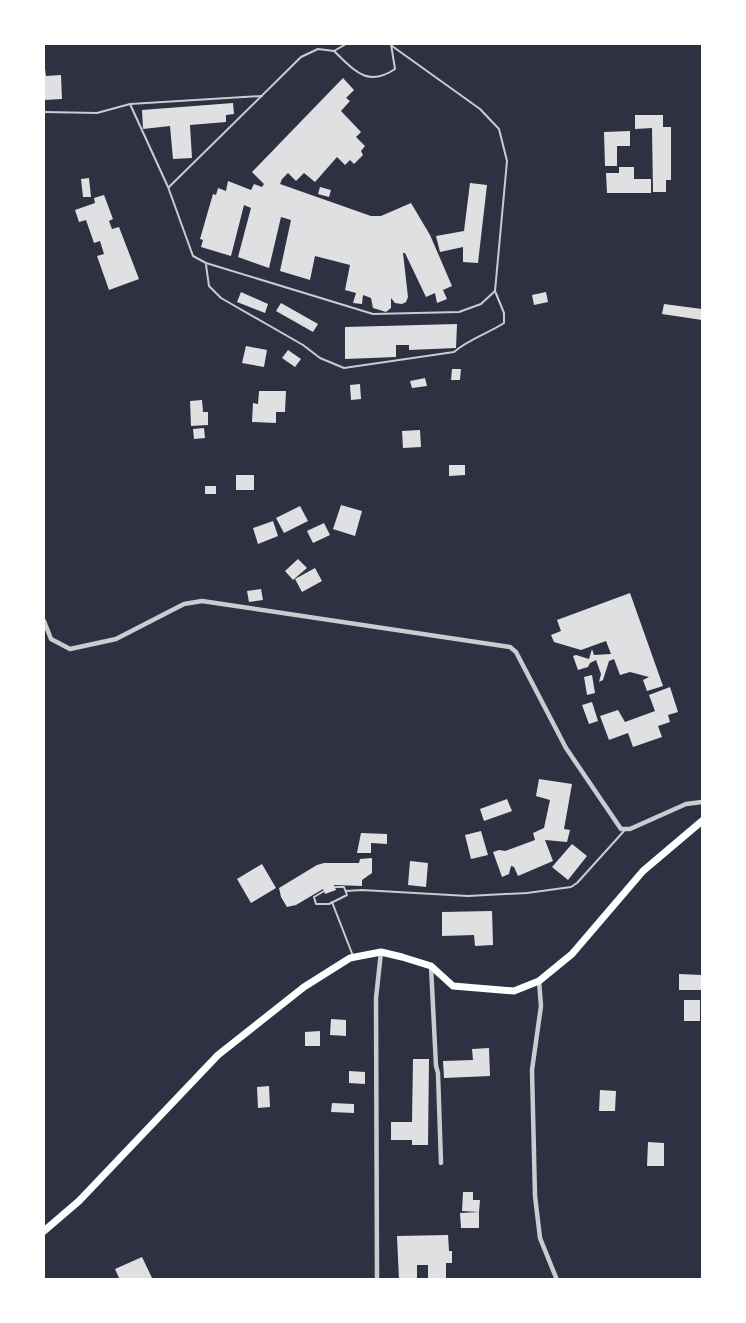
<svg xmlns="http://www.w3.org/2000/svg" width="746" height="1323" font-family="'Times New Roman',serif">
  <rect width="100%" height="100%" fill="#2d3142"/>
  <g fill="#e0e0e3">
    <path d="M44 69H45L46 76 61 75 62 99 44 100Z"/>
    <path d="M343 78 354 90 346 98 350 101 341 111 361 132 356 137 365 146 361 151 363 155 354 164 350 160 345 165 337 157 315 182 304 173 296 181 288 173 282 179 280 184 371 216H381L411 203 430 235 452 286 443 290 447 299 437 303 435 293 426 297 405 253H403L408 297 406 302 402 304 395 303 391 298V308L386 312 373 308 371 298 363 295 362 304 353 303 356 293 345 290 350 265 315 256 310 280 280 271 291 220 281 217 269 268 238 257 251 208 244 205 231 256 201 247 203 240 200 239 213 194 216 195 218 188 226 191 228 181 251 190 254 184 262 187 264 184 252 172Z"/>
    <path d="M233 103 234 114 226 115V122L190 125 192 158 173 159 170 126 143 129 142 110Z"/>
    <path d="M635 115H663V127H671V180H666V192H653L652 128 635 129Z"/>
    <path d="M630 131V146H617V166H605L604 132Z"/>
    <path d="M619 167H634V179H651V193H607L606 173H619Z"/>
    <path d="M89 178 91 197H83L81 179Z"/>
    <path d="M470 183 487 185 478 263 463 262V247L440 252 436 236 464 231Z"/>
    <path d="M320 187 331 190 329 197 318 194Z"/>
    <path d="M104 195 113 219 109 221 112 229 119 227 139 279 109 290 97 256 104 254 100 241 94 243 86 220 79 222 75 210 95 203 94 198Z"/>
    <path d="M241 292 268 304 265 313 237 302Z"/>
    <path d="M546 292 548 302 534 305 532 295Z"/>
    <path d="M281 303 318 324 313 332 276 311Z"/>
    <path d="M664 304 702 309V320L662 314Z"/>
    <path d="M457 324 456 348 409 350V345H396V357L345 359V327Z"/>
    <path d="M246 346 267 350 264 367 242 363Z"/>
    <path d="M288 350 301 359 295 367 282 358Z"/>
    <path d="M452 369H461L460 380H451Z"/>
    <path d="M425 378 427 386 412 388 410 381Z"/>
    <path d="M360 384 361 399 351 400 350 385Z"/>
    <path d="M259 391H286L285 412H276V423L252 422 253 403 258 404Z"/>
    <path d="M202 400 203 412H208V425L191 426 190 401Z"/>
    <path d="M204 428 205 438 194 439 193 429Z"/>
    <path d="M420 430 421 447 403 448 402 431Z"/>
    <path d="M449 465H465V475L449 476Z"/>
    <rect x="236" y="475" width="18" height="15"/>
    <rect x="205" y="486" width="11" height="8"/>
    <path d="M341 505 362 511 355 536 333 529Z"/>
    <path d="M300 506 308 521 284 533 276 518Z"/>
    <path d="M273 521 278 536 258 544 253 528Z"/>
    <path d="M324 523 330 535 313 543 307 531Z"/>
    <path d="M298 559 307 568 293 580 285 571Z"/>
    <path d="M315 568 322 581 302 592 295 579Z"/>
    <path d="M261 589 263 600 249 602 247 591Z"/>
    <path d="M630 593 663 686 647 691 643 680 649 677 630 672 620 675 614 659 609 661 603 680 599 682 601 674 596 660 590 663 588 667 578 670 573 656 576 655 589 659 592 649 594 655 611 654 606 641 581 650 554 642 551 635 561 631 557 620Z"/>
    <path d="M592 675 595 693 587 695 584 677Z"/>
    <path d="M670 687 678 712 668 715 670 722 658 726 662 737 633 747 628 733 609 740 600 716 618 710 625 722 655 711 649 695Z"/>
    <path d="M592 702 598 721 589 724 582 705Z"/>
    <path d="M539 779 572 784 564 829 570 830 567 842 545 840 553 861 518 876 514 867 511 866 509 874 502 877 493 852 499 850 505 851 535 840 533 833 544 828 550 800 536 796Z"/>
    <path d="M507 799 512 811 484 821 480 809Z"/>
    <path d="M481 831 488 855 471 859 465 835Z"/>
    <path d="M361 833 387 834V844L371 843V853H357Z"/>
    <path d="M572 844 587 856 568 880 552 867Z"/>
    <path d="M372 858V873L362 880V886L334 885 336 890 325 894 323 889 296 905 287 907 281 897 279 888 317 865 324 863H359L360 859Z"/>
    <path d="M410 861 428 863 426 887 408 885Z"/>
    <path d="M262 864 276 888 251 903 237 879Z"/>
    <path d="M492 911 493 945 475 946 474 935 442 936V912Z"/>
    <path d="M679 974 702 975V990H679Z"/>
    <rect x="684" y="1000" width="16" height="21"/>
    <path d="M331 1019 346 1020V1036L330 1035Z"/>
    <path d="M320 1031V1046H305V1032Z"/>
    <path d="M489 1048 490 1076 444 1078 443 1061 473 1060 472 1049Z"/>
    <path d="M413 1059H429L428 1145H412V1140H391V1122H412Z"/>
    <path d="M349 1071 365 1072V1084L349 1083Z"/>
    <path d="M269 1086 270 1107 258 1108 257 1087Z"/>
    <path d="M600 1090 616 1091 615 1111H599Z"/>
    <path d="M332 1103 354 1104V1113L331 1112Z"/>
    <path d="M648 1142 664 1143V1166H647Z"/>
    <path d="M463 1192H473V1200H480L479 1212 462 1211Z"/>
    <path d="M479 1212V1228H461L460 1213Z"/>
    <path d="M448 1235 449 1251H452V1263H446V1279H428V1265H417V1280H399L397 1236Z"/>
    <path d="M142 1257 153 1280H120L115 1269Z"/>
  </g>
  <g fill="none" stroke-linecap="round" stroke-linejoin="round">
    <g stroke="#caccd0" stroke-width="2">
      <path d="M334 51C354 70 367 88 395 69L391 44"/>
      <path d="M262 96 130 104 168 187 193 256 206 263 373 314 459 312 481 304 495 291 507 161 499 129 480 109 392 46"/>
      <path d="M44 112 97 113 130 104"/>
      <path d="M169 187 301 57 318 49 334 51 346 44"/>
      <path d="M206 265 209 286 221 298 303 345 320 358 344 368 454 352C469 339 487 334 504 323V313L495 291"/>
      <path d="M324 891 314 897 316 904H329L347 895 344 887H335"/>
      <path d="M346 891 362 890 468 896 527 893 571 887 577 883 624 831"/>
      <path d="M332 902 353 956"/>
    </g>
    <g stroke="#caccd0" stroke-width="4.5">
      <path d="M44 621 51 639 70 649 116 639 184 604 202 601 510 647 516 652 566 748 621 829H630L686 804 702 802"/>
      <path d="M431 966 436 1066 438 1073 441 1163"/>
      <path d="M539 981 541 1006 532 1070 535 1196 540 1238 557 1280"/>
      <path d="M377 1280 376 998 381 952"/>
    </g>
    <path stroke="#fff" stroke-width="7" d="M44 1231 79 1201 218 1055 304 987 350 958 381 952 402 957 431 966 453 986 514 991 539 981 572 954 643 871 702 821"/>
  </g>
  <rect width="746" height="1323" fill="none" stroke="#ffffff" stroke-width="90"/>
</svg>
